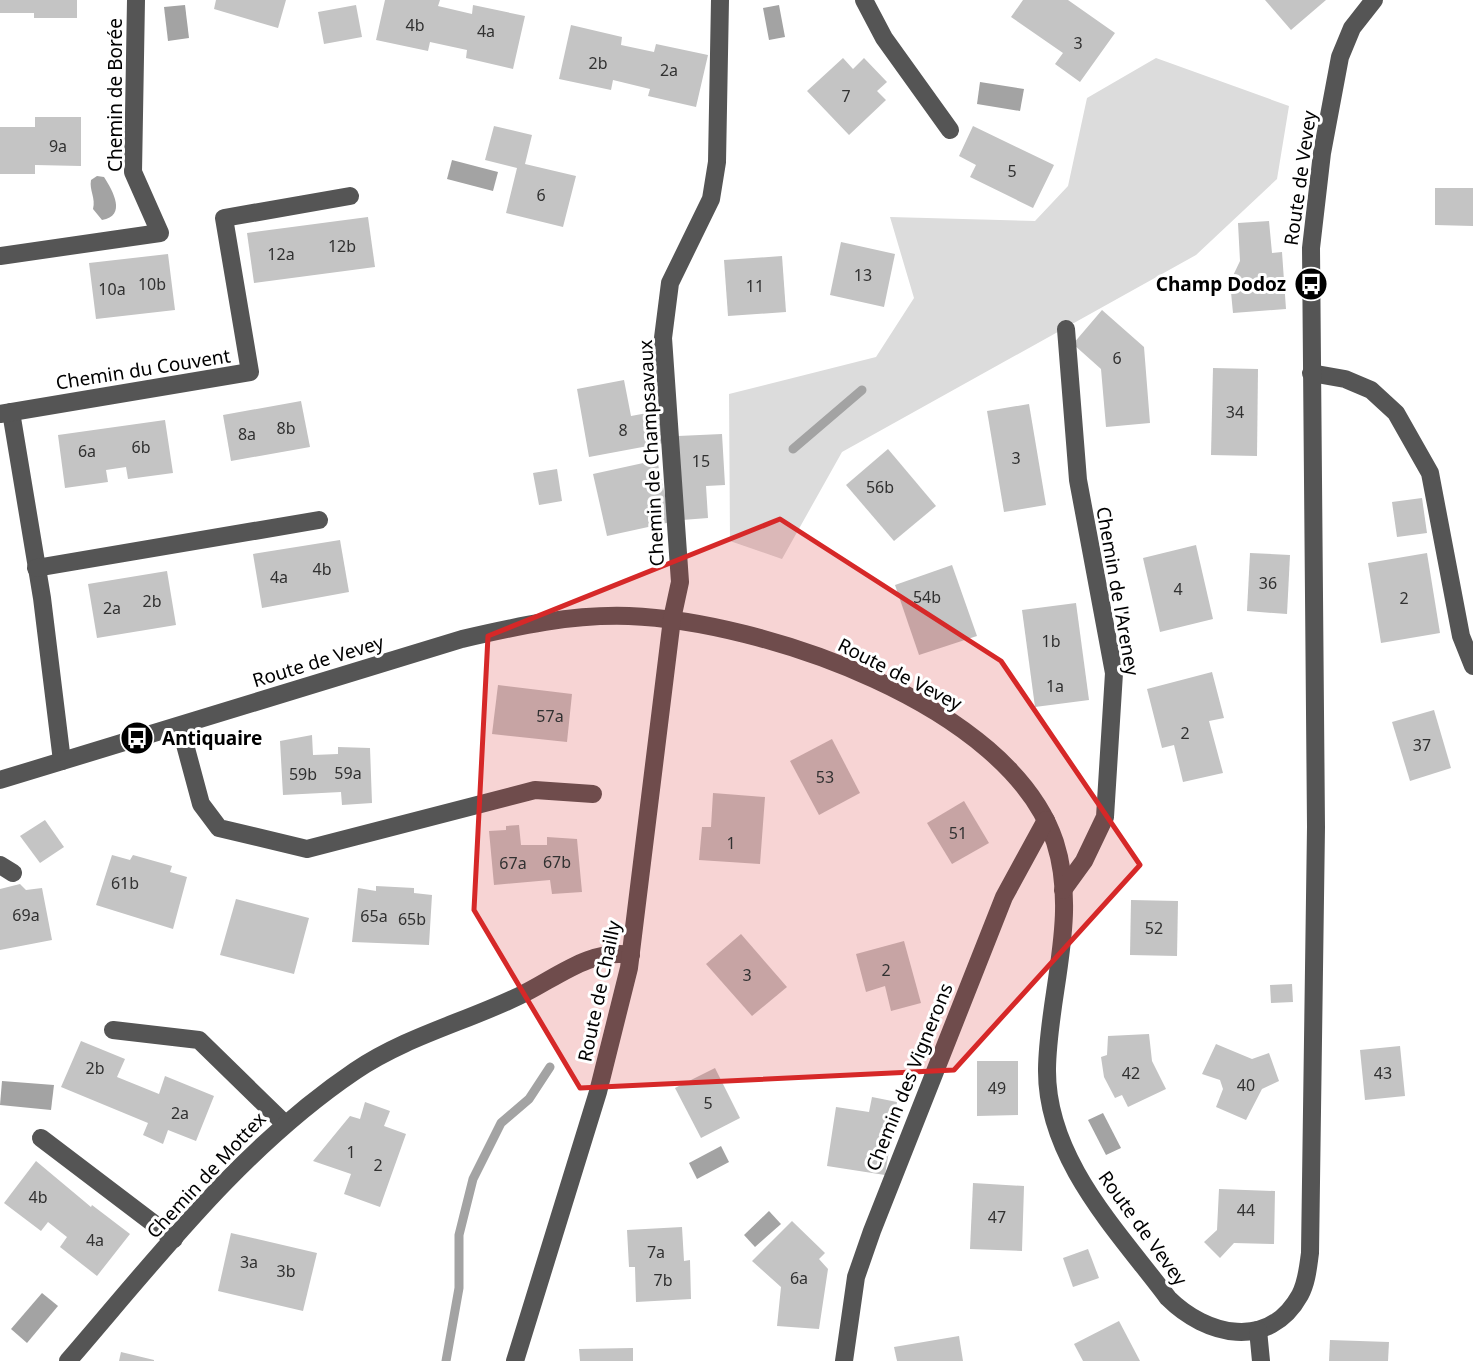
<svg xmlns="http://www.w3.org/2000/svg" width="1473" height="1361" font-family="'Noto Sans',sans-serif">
  <rect width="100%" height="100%" fill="#fff"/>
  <path fill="#dcdcdc" d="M1156 58 1289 106 1277 179 1196 255 842 452 782 559 730 541 729 394 876 357 914 298 890 217 1035 221 1068 186 1087 98Z"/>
  <g fill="#a3a3a3">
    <path d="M185 5 189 38 168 41 164 7Z"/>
    <path d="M779 5 785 37 769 40 763 8Z"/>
    <path d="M980 82 1024 89 1020 111 977 104Z"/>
    <path d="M452 160 498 172 493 191 447 179Z"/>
    <path d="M97 176 104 177C113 191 127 216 102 220L93 209C96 198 89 190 91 180Z"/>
    <path d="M2 1081 54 1085 51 1110 0 1105Z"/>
    <path d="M1103 1113 1121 1148 1106 1155 1088 1120Z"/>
    <path d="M721 1146 729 1162 697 1179 689 1163Z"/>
    <path d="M769 1211 781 1224 755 1247 744 1235Z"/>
    <path d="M42 1293 58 1306 27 1343 11 1329Z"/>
  </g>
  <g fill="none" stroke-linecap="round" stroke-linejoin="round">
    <g stroke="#a3a3a3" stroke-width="9">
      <path d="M793 449 862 390"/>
      <path d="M446 1361 459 1288V1235L473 1179 501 1123 529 1099 550 1067"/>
    </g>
  </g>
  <g fill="#c4c4c4">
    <path d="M0 0H77V18H34V13H0Z"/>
    <path d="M216 0H286L278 28 214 9Z"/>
    <path d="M385 0H440L438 6 472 14 473 5 525 16 513 69 466 58 467 50 430 42 428 51 376 40Z"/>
    <path d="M1023 0H1068L1115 33 1080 82 1055 64 1063 53 1011 17Z"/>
    <path d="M1265 0H1326L1291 30Z"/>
    <path d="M356 5 362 37 324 44 318 12Z"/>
    <path d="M571 25 622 37 621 45 654 52 656 44 708 55 696 107 648 96 650 89 613 80 611 90 559 79Z"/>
    <path d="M843 58 853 69 864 58 887 82 877 91 886 100 849 135 807 91Z"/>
    <path d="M35 117H81V166L35 165V174H0V127H35Z"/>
    <path d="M494 126 532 135 525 164 576 176 563 227 506 213 517 168 485 160Z"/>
    <path d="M973 126 1054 165 1033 208 970 177 976 165 959 156Z"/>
    <path d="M1435 188H1473V226L1435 225Z"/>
    <path d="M368 217 375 267 254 283 247 233Z"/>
    <path d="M1269 221 1272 253 1282 252 1286 309 1233 313 1230 282 1240 261 1238 223Z"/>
    <path d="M841 242 895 254 884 307 830 295Z"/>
    <path d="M168 254 175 310 96 319 89 263Z"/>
    <path d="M782 256 786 312 728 316 724 260Z"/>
    <path d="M1102 310 1144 347 1150 423 1106 427 1101 369 1073 344Z"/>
    <path d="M1213 368 1258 369 1257 456 1211 455Z"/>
    <path d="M624 380 631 416 658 411 664 443 589 457 577 389Z"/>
    <path d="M301 401 310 447 231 461 223 415Z"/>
    <path d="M1029 404 1046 505 1004 512 987 411Z"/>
    <path d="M165 420 173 473 128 479 126 467 106 470 108 482 65 488 58 435Z"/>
    <path d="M722 434 725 485 706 486 708 518 682 520 678 436Z"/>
    <path d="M888 449 936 506 894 541 846 485Z"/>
    <path d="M657 460 671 522 607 536 593 474Z"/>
    <path d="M557 469 562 501 539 505 533 473Z"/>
    <path d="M1422 498 1427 533 1397 537 1392 502Z"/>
    <path d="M340 540 349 592 262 608 253 554Z"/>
    <path d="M1196 545 1213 619 1160 632 1143 558Z"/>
    <path d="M1250 553 1290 555 1287 614 1247 611Z"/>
    <path d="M1427 553 1440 633 1381 643 1368 563Z"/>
    <path d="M952 565 977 636 919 655 895 585Z"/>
    <path d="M167 571 176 625 97 638 88 584Z"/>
    <path d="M1076 603 1089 700 1035 707 1022 610Z"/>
    <path d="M1212 672 1224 718 1209 721 1223 773 1183 782 1174 745 1162 748 1147 689Z"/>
    <path d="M498 685 572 694 567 742 492 734Z"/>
    <path d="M1434 710 1451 768 1410 781 1392 722Z"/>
    <path d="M312 735 313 755 338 754V747L370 748 372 803 342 805 341 792 283 795 280 741Z"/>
    <path d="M832 739 860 793 819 815 790 761Z"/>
    <path d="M713 793 765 797 760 864 699 860 702 827H711Z"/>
    <path d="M964 801 989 843 952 864 927 823Z"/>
    <path d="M45 820 64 847 40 863 20 836Z"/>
    <path d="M519 825 521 845H547V837L577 839 582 892 552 894 550 880 494 885 489 831 506 830V826Z"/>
    <path d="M112 855 130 860 133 855 172 866 170 872 187 877 173 929 96 905Z"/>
    <path d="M20 884 26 890 42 888 52 940 0 950V889Z"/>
    <path d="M376 886 414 888V893L432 895 429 945 352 942 358 888 376 891Z"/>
    <path d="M236 899 309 918 294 974 220 955Z"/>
    <path d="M1131 900 1178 901 1177 956 1130 955Z"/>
    <path d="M741 934 787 987 752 1016 706 964Z"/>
    <path d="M904 941 921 1003 891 1011 885 986 866 992 856 954Z"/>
    <path d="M1292 984 1293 1002 1271 1003 1270 985Z"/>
    <path d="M1149 1034 1152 1061 1166 1089 1128 1107 1122 1095 1115 1098 1104 1077 1101 1057 1107 1055 1108 1036Z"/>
    <path d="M81 1041 125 1059 117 1077 159 1094 165 1076 214 1096 196 1141 168 1130 163 1144 143 1135 148 1123 61 1087Z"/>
    <path d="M1216 1044 1252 1059 1269 1053 1279 1081 1262 1089 1246 1120 1216 1107 1223 1089 1220 1080 1202 1074Z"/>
    <path d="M1400 1046 1405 1096 1365 1100 1360 1050Z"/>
    <path d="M977 1061H1018V1115L977 1116Z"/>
    <path d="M715 1068 740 1118 701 1138 675 1088Z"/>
    <path d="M872 1097 897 1102 885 1175 827 1166 836 1107 869 1112Z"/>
    <path d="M365 1102 390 1111 384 1126 406 1134 380 1207 344 1194 351 1174 313 1161 350 1116 360 1119Z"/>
    <path d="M36 1161 91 1207 92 1205 130 1234 97 1276 60 1247 67 1237 48 1222 41 1231 4 1203Z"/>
    <path d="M973 1183 1024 1186 1022 1251 970 1249Z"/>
    <path d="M1219 1189 1275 1191 1274 1244 1234 1243 1220 1258 1204 1242 1217 1230Z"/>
    <path d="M792 1221 825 1253 819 1259 828 1269 819 1329 777 1326 781 1287 752 1261Z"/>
    <path d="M682 1227 684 1261 690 1260 691 1299 636 1302 635 1267H629L627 1230Z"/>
    <path d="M231 1233 317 1253 303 1311 218 1291Z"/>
    <path d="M1088 1249 1099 1278 1073 1287 1063 1258Z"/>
    <path d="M1119 1321 1140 1361H1083L1074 1344Z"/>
    <path d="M959 1336 963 1361H897L894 1347Z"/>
    <path d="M1330 1340 1389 1342 1388 1361H1329Z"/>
    <path d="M633 1348V1361H580L579 1349Z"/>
    <path d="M121 1352 154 1360V1361H119Z"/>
  </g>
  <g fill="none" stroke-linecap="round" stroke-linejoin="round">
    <g stroke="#555" stroke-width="18">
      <path d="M864 0 884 38 950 130"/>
      <path d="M0 256 160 233 133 172 136 0"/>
      <path d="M1311 373 1345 379 1371 390 1396 413 1430 473 1461 636 1473 666"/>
      <path d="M11 412 42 598 62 761"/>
      <path d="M0 414 250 372 224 218 350 196"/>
      <path d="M36 568 319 520"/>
      <path d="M180 726 201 804 219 828 307 849 535 790 593 794"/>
      <path d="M0 780 462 639C518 626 572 614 629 616 761 621 1009 704 1055 842 1079 917 1048 994 1047 1069 1046 1159 1118 1231 1168 1298 1206 1336 1269 1351 1300 1295 1307 1282 1308 1267 1310 1253L1316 827 1311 248 1322 153 1340 57 1352 28 1374 0"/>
      <path d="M0 865 13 873"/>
      <path d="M1063 890 1084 861 1105 817 1114 673 1078 480 1066 329"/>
      <path d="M113 1030 199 1040 284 1123"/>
      <path d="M41 1138 174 1239"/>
      <path d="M1258 1330 1261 1361"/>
      <path d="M68 1361C157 1258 241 1148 355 1071 405 1037 465 1022 519 996 555 979 590 948 631 955"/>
      <path d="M515 1361 598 1092 629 968 672 619 680 582 663 338 670 283 711 199 717 162 720 0"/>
      <path d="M844 1361 856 1277 872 1231 1004 897 1046 820"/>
    </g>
  </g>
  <path fill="#d62828" fill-opacity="0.2" stroke="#d62828" stroke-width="5" stroke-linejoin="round" d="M780 519 1001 661 1140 865 954 1070 580 1088 474 910 488 636Z"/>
  <defs>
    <symbol id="bus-disc" viewBox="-11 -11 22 22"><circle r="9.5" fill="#000" stroke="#fff"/><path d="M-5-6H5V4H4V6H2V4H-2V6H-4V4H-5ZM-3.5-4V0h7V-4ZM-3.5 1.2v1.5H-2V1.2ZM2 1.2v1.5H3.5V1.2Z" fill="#fff"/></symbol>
  </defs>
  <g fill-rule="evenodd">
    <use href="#bus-disc" x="1292" y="265" width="38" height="38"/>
    <use href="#bus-disc" x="118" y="719" width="38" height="38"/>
  </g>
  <g text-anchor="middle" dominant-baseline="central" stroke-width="6" stroke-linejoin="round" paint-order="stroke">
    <g font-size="16" fill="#313131">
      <text x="415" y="25">4b</text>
      <text x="486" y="31">4a</text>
      <text x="1078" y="43">3</text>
      <text x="598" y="63">2b</text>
      <text x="669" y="70">2a</text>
      <text x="846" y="96">7</text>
      <text x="58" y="146">9a</text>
      <text x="1012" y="171">5</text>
      <text x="541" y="195">6</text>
      <text x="342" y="246">12b</text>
      <text x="281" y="254">12a</text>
      <text x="863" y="275">13</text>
      <text x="152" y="284">10b</text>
      <text x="755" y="286">11</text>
      <text x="112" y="289">10a</text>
      <text x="1117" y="358">6</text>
      <text x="1235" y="412">34</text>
      <text x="286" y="428">8b</text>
      <text x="623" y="430">8</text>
      <text x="247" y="434">8a</text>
      <text x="141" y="447">6b</text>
      <text x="87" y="451">6a</text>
      <text x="1016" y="458">3</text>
      <text x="701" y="461">15</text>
      <text x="880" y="487">56b</text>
      <text x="322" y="569">4b</text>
      <text x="279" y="577">4a</text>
      <text x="1268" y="583">36</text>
      <text x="1178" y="589">4</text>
      <text x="927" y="597">54b</text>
      <text x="1404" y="598">2</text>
      <text x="152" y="601">2b</text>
      <text x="112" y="608">2a</text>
      <text x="1051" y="641">1b</text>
      <text x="1055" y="686">1a</text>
      <text x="550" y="716">57a</text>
      <text x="1185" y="733">2</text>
      <text x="1422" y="745">37</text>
      <text x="348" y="773">59a</text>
      <text x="303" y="774">59b</text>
      <text x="825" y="777">53</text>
      <text x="958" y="833">51</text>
      <text x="731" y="843">1</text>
      <text x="557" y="862">67b</text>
      <text x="513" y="863">67a</text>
      <text x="125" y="883">61b</text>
      <text x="26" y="915">69a</text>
      <text x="374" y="916">65a</text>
      <text x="412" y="919">65b</text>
      <text x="1154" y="928">52</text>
      <text x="886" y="970">2</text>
      <text x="747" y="975">3</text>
      <text x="95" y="1068">2b</text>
      <text x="1131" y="1073">42</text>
      <text x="1383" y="1073">43</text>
      <text x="1246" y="1085">40</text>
      <text x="997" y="1088">49</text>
      <text x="708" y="1103">5</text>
      <text x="180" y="1113">2a</text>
      <text x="351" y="1152">1</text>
      <text x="378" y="1165">2</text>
      <text x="38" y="1197">4b</text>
      <text x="1246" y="1210">44</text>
      <text x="997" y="1217">47</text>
      <text x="95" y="1240">4a</text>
      <text x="656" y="1252">7a</text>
      <text x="249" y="1262">3a</text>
      <text x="286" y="1271">3b</text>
      <text x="799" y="1278">6a</text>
      <text x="663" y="1280">7b</text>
    </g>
    <g font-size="19" fill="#000" stroke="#fff">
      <text transform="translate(115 95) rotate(-90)">Chemin de Borée</text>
      <text transform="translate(1300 178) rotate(-82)">Route de Vevey</text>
      <text transform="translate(143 369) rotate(-9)">Chemin du Couvent</text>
      <text transform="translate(651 453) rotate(-93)">Chemin de Champsavaux</text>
      <text transform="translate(1118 591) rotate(80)">Chemin de l'Areney</text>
      <text transform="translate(318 661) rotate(-17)">Route de Vevey</text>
      <text transform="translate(900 674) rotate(27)">Route de Vevey</text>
      <text transform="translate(599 991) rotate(-78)">Route de Chailly</text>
      <text transform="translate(909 1077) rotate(-68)">Chemin des Vignerons</text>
      <text transform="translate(206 1175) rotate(-47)">Chemin de Mottex</text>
      <text transform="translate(1143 1228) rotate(54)">Route de Vevey</text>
    </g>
    <g font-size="19" font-weight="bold" fill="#000" stroke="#fff" text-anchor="end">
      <text x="1286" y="284">Champ Dodoz</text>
      <text x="162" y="738" text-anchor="start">Antiquaire</text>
    </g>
  </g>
</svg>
